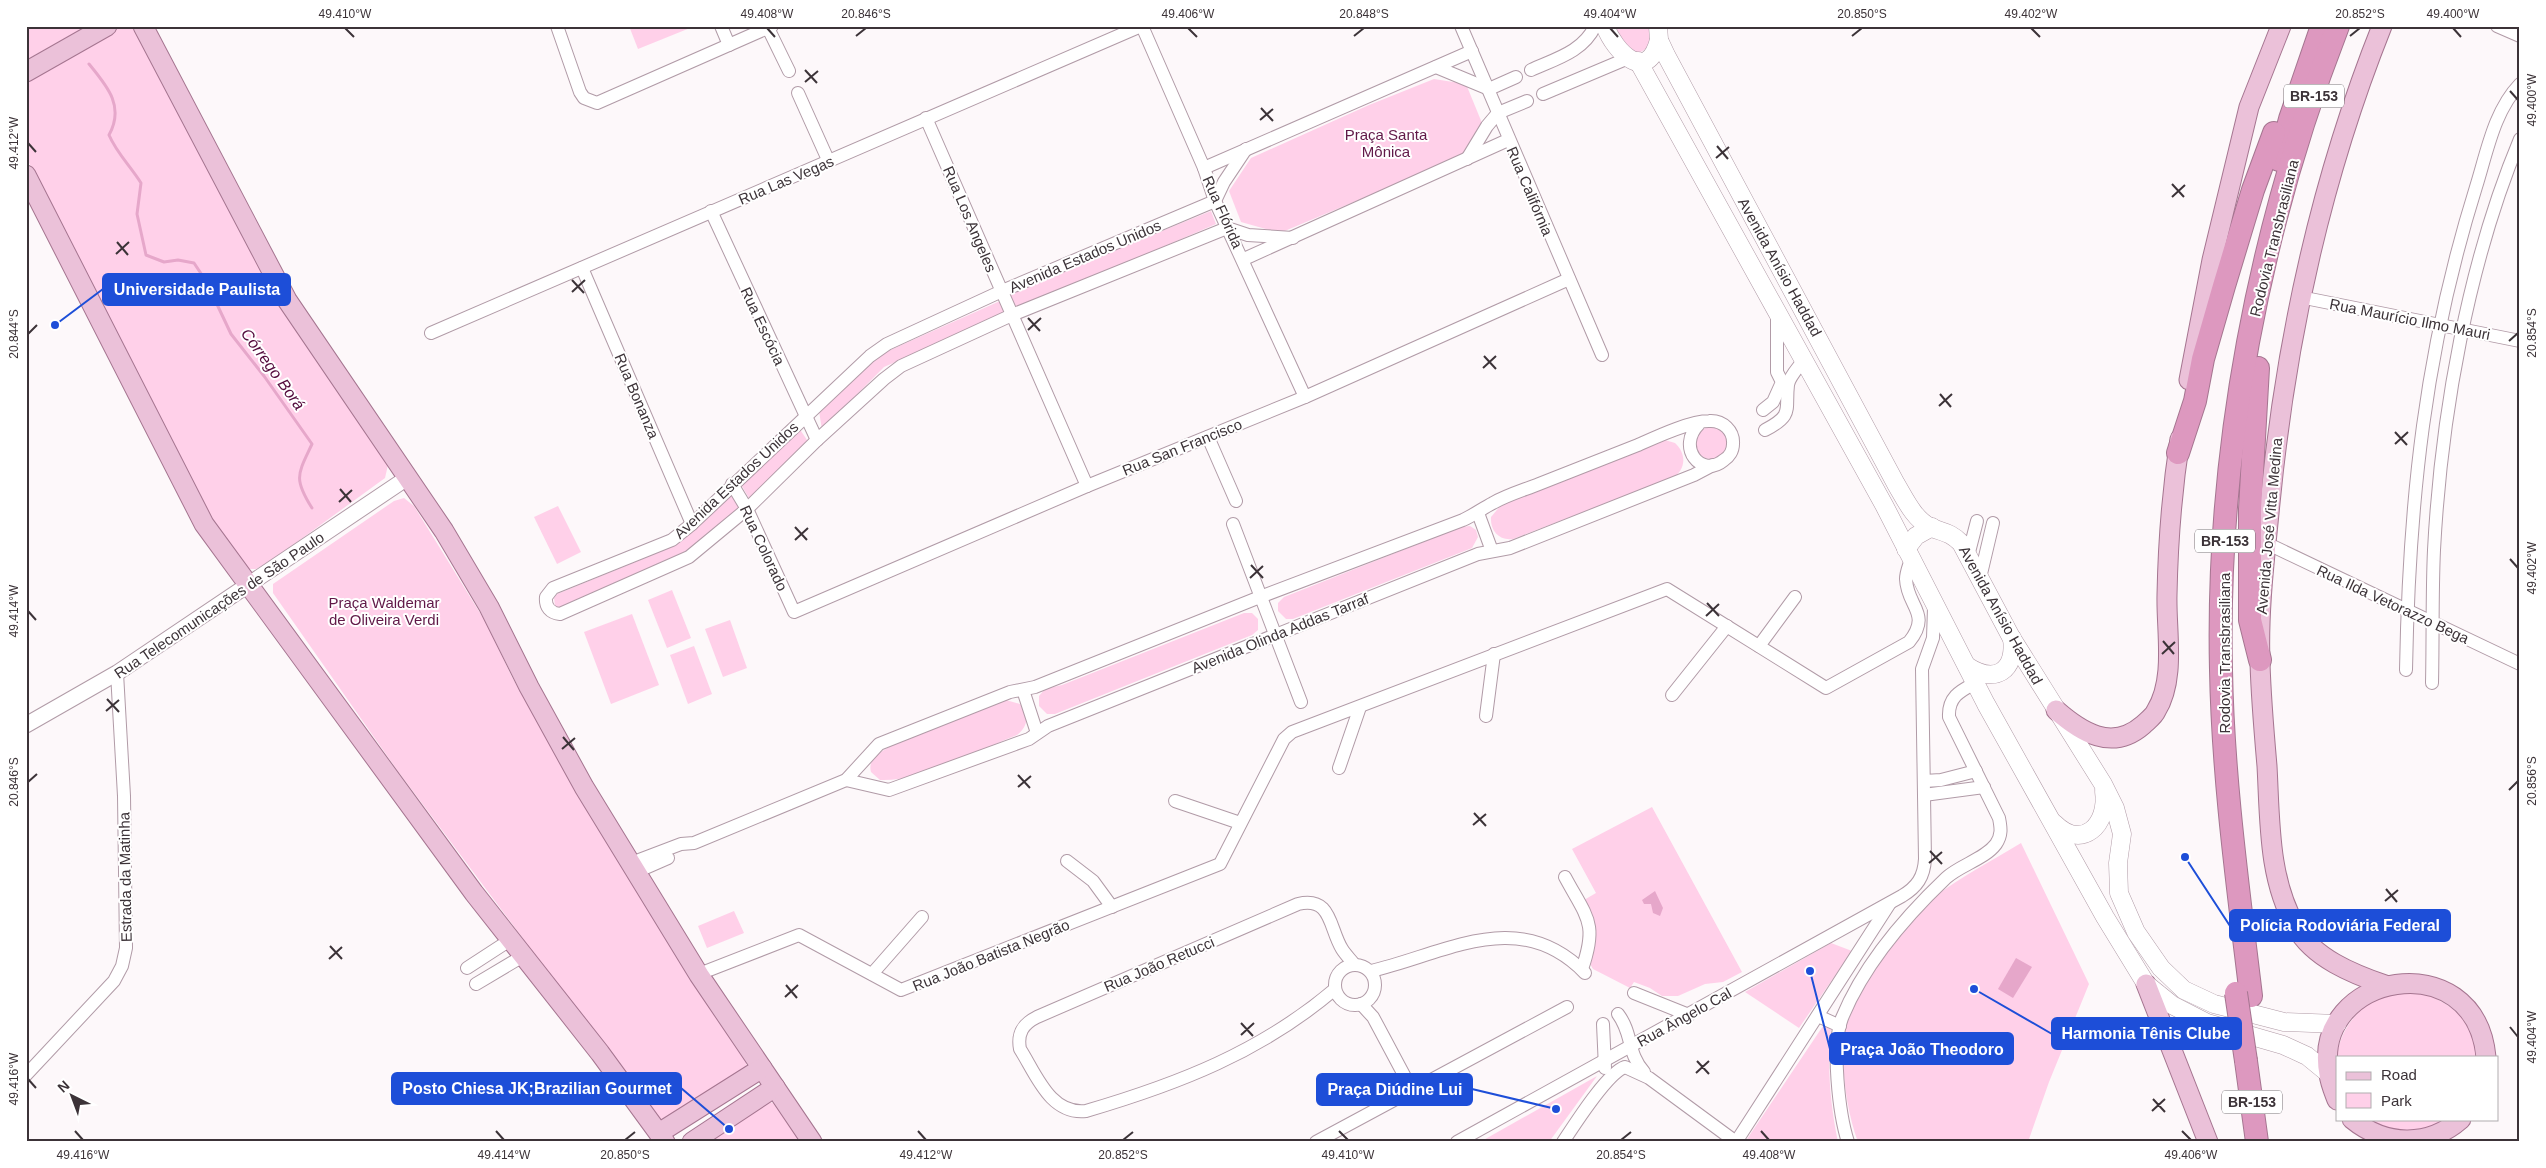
<svg xmlns="http://www.w3.org/2000/svg" width="2546" height="1168" font-family="Helvetica,sans-serif">
  <rect width="100%" height="100%" fill="#fdf8fa"/>
  <g fill="#ffd0e9">
    <path d="M26 26H87L26 60Z"/>
    <path d="M117 26H137L388 465 385 478 271 561 256 569H249L243 563 193 490 136 372 26 157V76Z"/>
    <path d="M629 26H690V28L638 49Z"/>
    <path d="M1613 26H1650L1649 47 1639 53 1628 49Z"/>
    <path d="M1434 79 1466 84 1482 123 1463 156 1280 233 1241 222 1229 191 1251 158 1369 105Z"/>
    <path d="M1211 211 1216 224 1014 311 1007 294Z"/>
    <path d="M1000 301 1007 313 884 367 822 430 819 411 879 355Z"/>
    <circle cx="1711" cy="443" r="16"/>
    <path d="M799 428 809 443 750 500 739 481Z"/>
    <path d="M1665 440 1675 443C1687 454 1686 470 1672 478L1513 539C1499 541 1490 531 1491 517L1501 505Z"/>
    <path d="M729 492 743 507 686 554 561 610 555 606 554 598 557 594 669 548 700 526Z"/>
    <path d="M404 498 414 506 485 621 512 677 565 771 747 1058 746 1069 664 1121 657 1118 397 770 273 593V584L394 501Z"/>
    <path d="M558 506 581 552 557 564 534 517Z"/>
    <path d="M1470 526 1476 530 1478 537 1472 548 1293 619H1286L1278 611V603L1284 597 1461 527Z"/>
    <path d="M672 590 691 638 667 648 648 600Z"/>
    <path d="M1244 613H1252L1258 619V630L1252 635 1055 714H1047L1039 706V696L1045 689 1062 685Z"/>
    <path d="M632 614 659 685 611 704 584 632Z"/>
    <path d="M730 620 747 668 723 677 705 629Z"/>
    <path d="M694 646 712 694 688 704 670 655Z"/>
    <path d="M1006 700 1020 704C1030 714 1028 727 1017 735 979 750 920 782 880 780L871 772C870 768 870 765 872 761 886 739 978 711 1006 700Z"/>
    <path d="M1652 807 1742 972 1723 982 1705 984 1678 996H1662L1650 988 1634 982 1630 988 1593 969 1590 964 1596 927 1584 900 1596 893 1572 849Z"/>
    <path d="M2021 843 2089 984 2049 1082 2028 1142H1858C1846 1110 1839 1059 1846 1025 1851 996 1897 930 1919 910 1948 883 1987 864 2021 843Z"/>
    <path d="M734 911 744 933 707 948 698 926Z"/>
    <path d="M1831 943 1852 951 1799 1028 1745 992Z"/>
    <path d="M2421 992C2459 1008 2467 1017 2479 1057H2337C2340 1028 2361 1002 2389 994 2399 992 2411 993 2421 992Z"/>
    <path d="M1823 1026 1831 1028C1827 1067 1830 1103 1838 1142H1750L1747 1139Z"/>
    <path d="M1597 1076 1549 1142H1480Z"/>
    <path d="M767 1101 776 1104 803 1142H699Z"/>
    <path d="M2365 1119H2450C2413 1137 2402 1136 2365 1119Z"/>
  </g>
  <g fill="#e6a7ca">
    <path d="M1655 891 1663 908 1660 916 1653 913 1651 904H1644L1642 900Z"/>
    <path d="M2016 958 2032 967 2013 998 1998 989Z"/>
  </g>
  <g fill="none" stroke-linecap="round" stroke-linejoin="round">
    <path stroke="#e6a7ca" stroke-width="3" d="M89 64C107 86 125 106 109 135 116 152 131 167 141 183L137 214 146 255 164 262 178 260 194 263 206 281 231 334 264 376 312 444C298 474 293 478 312 508"/>
    <defs>
      <g id="minor">
        <path d="M557 26 580 92 584 98 597 103 772 26"/>
        <path d="M721 26 729 45"/>
        <path d="M1142 26 1204 168 1215 201 1305 397"/>
        <path d="M1461 26 1602 355"/>
        <path d="M2497 26 2520 36"/>
        <path d="M768 28 789 71"/>
        <path d="M1436 67 1489 89 1516 77"/>
        <path d="M1531 70C1555 59 1583 52 1595 26"/>
        <path d="M798 93 829 162"/>
        <path d="M1543 94 1626 59"/>
        <path d="M926 118 1087 486"/>
        <path d="M1246 149 1224 182 1215 201 1002 291 887 344 870 356 692 524 672 540 553 588 546 597C545 607 550 613 560 614L689 557 747 509 817 440 884 379 901 366 1012 315 1227 228 1248 235 1293 238"/>
        <path d="M1467 159 1487 126 1498 113 1527 101"/>
        <path d="M1204 168 1472 51"/>
        <path d="M711 211 817 440"/>
        <path d="M1244 259 1508 140"/>
        <path d="M582 268 692 524"/>
        <path d="M2300 297 2520 341"/>
        <path d="M431 333 1141 26"/>
        <path d="M1763 410 1773 402 1782 382 1777 372V316"/>
        <path d="M1765 430C1794 415 1785 410 1788 385 1789 377 1798 368 1803 361"/>
        <path d="M1208 437 1236 501"/>
        <path d="M732 484 747 509 794 612 1087 486 1305 397 1569 279"/>
        <path d="M1478 513 1492 551"/>
        <path d="M1233 524 1301 702"/>
        <path d="M2266 543 2520 664"/>
        <path d="M1968 556 1977 521"/>
        <path d="M1980 578 1993 523"/>
        <path d="M1759 646 1795 597"/>
        <path d="M2406 670C2409 500 2425 350 2476 187 2487 152 2494 111 2520 84"/>
        <path d="M2432 683C2433 638 2432 594 2434 550 2441 416 2468 263 2520 139"/>
        <path d="M1023 690 1037 733"/>
        <path d="M1672 695 1727 626"/>
        <path d="M1486 716 1494 654"/>
        <path d="M1339 768 1360 707"/>
        <path d="M846 780 889 790 1029 739 1048 726 1478 554 1510 548 1694 475 1713 465"/>
        <path d="M1924 781 1941 780 1976 771"/>
        <path d="M1924 795 1984 787"/>
        <path d="M1175 801 1240 823"/>
        <path d="M1067 861 1093 881 1112 907"/>
        <path d="M631 863 681 844 694 843 846 780 879 744 1010 692 1035 687 1260 597 1463 520C1474 515 1483 508 1493 503 1507 495 1524 490 1539 484 1572 471 1605 458 1638 445 1656 437 1690 421 1709 421 1723 420 1734 431 1733 444 1733 451 1729 457 1724 460 1701 479 1676 447 1699 424"/>
        <path d="M636 872 668 858"/>
        <path d="M1565 877C1587 918 1598 923 1582 969"/>
        <circle cx="1355" cy="985" r="20"/>
        <path d="M467 968 510 940"/>
        <path d="M1371 971C1445 954 1519 905 1585 973"/>
        <path d="M699 974 799 935 901 990 1220 864 1284 739 1292 732 1667 589 1826 688 1909 642C1932 613 1907 607 1906 579 1906 572 1909 566 1911 559"/>
        <path d="M872 974 922 917"/>
        <path d="M476 984 523 956"/>
        <path d="M1335 989C1261 1052 1178 1084 1086 1111 1050 1115 1036 1074 1020 1049 1017 1033 1023 1024 1037 1017L1298 904C1332 896 1329 928 1342 949 1345 954 1350 959 1354 964"/>
        <path d="M1634 993 1689 1015"/>
        <path d="M1361 1004 1373 1017 1412 1090"/>
        <path d="M1618 1014C1633 1034 1627 1053 1644 1072"/>
        <path d="M1818 1016 1840 1026"/>
        <path d="M1603 1024 1605 1068"/>
        <path d="M26 1075 114 981 122 966 126 948 124 796 117 673"/>
        <path d="M1316 1142 1567 1007"/>
        <path d="M1457 1142 1902 896C1917 887 1924 877 1925 859L1922 669 1933 638 1934 608"/>
        <path d="M1563 1142C1575 1124 1607 1073 1625 1067L1649 1078 1736 1142"/>
        <path d="M1736 1142 1890 903"/>
        <path d="M1848 1142C1839 1114 1831 1045 1842 1018 1864 964 1905 917 1946 878 1960 865 1985 859 1996 844 2002 835 2001 828 1999 818L1949 717C1948 697 1960 691 1975 683"/>
      </g>
      <path id="tertiary" d="M26 725 117 673 407 478"/>
      <g id="secondary">
        <path d="M1605 26C1615 52 1647 85 1659 40"/>
        <path d="M1658 26 1659 40 1666 55 1896 484C1905 499 1914 519 1930 527 1943 533 1949 531 1961 543L2011 637 2103 784 2115 808 2122 834 2118 863 2119 893 2136 932 2161 968 2184 990 2214 1004 2284 1022 2337 1024"/>
        <path d="M1638 61 1884 505 1986 704 2105 917 2146 984 2172 1005 2207 1023 2283 1045 2307 1056 2329 1074"/>
        <path d="M1906 549 1916 536 1932 527"/>
        <path d="M1967 666C1995 684 2016 672 2012 638"/>
        <path d="M2054 823C2082 851 2109 825 2104 791"/>
      </g>
      <g id="primary">
        <path d="M143 26 287 300 444 531 489 607 529 687 584 787 699 975 812 1142"/>
        <path d="M2382 26C2320 181 2286 338 2270 503 2265 555 2258 610 2260 663 2261 697 2264 732 2267 766 2270 820 2268 879 2296 927 2313 958 2353 974 2385 985"/>
        <path d="M26 72 107 26"/>
        <path d="M26 175 204 524 474 893 600 1053 665 1142"/>
        <path d="M2189 380 2212 260 2249 107 2281 26"/>
        <path d="M2056 710C2081 732 2112 752 2143 725 2147 721 2154 716 2156 711 2176 679 2166 631 2167 595 2168 543 2172 490 2180 439"/>
        <path d="M2146 984 2208 1142"/>
        <path d="M2337 1100C2334 1092 2330 1083 2329 1074 2310 973 2475 942 2486 1057"/>
        <path d="M2352 1119C2385 1146 2428 1148 2461 1119"/>
        <path d="M659 1133 762 1068"/>
        <path d="M692 1142 775 1087"/>
      </g>
      <g id="motorway">
        <path d="M2279 160 2290 119 2322 26"/>
        <path d="M2258 368 2250 509V620L2260 660"/>
        <path d="M2178 453 2195 401 2203 359 2224 286 2253 190 2274 133"/>
        <path d="M2251 996C2238 887 2223 779 2221 670 2216 452 2259 229 2338 26"/>
        <path d="M2246 1061 2257 1142"/>
      </g>
    </defs>
    <use href="#minor" stroke="#b19ba7" stroke-width="14"/>
    <use href="#tertiary" stroke="#b19ba7" stroke-width="17"/>
    <use href="#secondary" stroke="#b19ba7" stroke-width="19"/>
    <use href="#primary" stroke="#a57590" stroke-width="21"/>
    <use href="#motorway" stroke="#a57590" stroke-width="24"/>
    <use href="#minor" stroke="#fff" stroke-width="12"/>
    <use href="#tertiary" stroke="#fff" stroke-width="15"/>
    <use href="#secondary" stroke="#fff" stroke-width="18"/>
    <use href="#primary" stroke="#ebc1d9" stroke-width="19"/>
    <use href="#motorway" stroke="#dd98bf" stroke-width="22"/>
    <defs>
      <path id="motorway-bridge" d="M2236 993 2246 1061"/>
    </defs>
    <use href="#motorway-bridge" stroke="#a57590" stroke-width="24" stroke-linecap="butt"/>
    <use href="#motorway-bridge" stroke="#dd98bf" stroke-width="22"/>
  </g>
  <path fill="none" stroke="#3c3338" stroke-width="2" d="M345 28 354 37M767 28 775 37M1188 28 1197 37M1610 28 1618 37M2031 28 2040 37M2453 28 2461 37M856 36 866 28M1354 36 1364 28M1852 36 1862 28M2350 36 2360 28M805 70 817 83M805 82 818 71M2510 91 2518 100M1261 108 1273 121M1260 120 1273 109M28 143 36 152M1717 146 1728 159M1716 158 1729 147M2172 184 2184 197M2172 197 2185 185M117 242 128 255M116 254 129 242M572 280 584 293M572 292 585 280M1028 318 1040 331M1028 330 1041 318M28 334 37 325M2509 341 2518 333M1484 356 1496 369M1483 368 1496 356M1940 394 1951 407M1939 406 1952 394M2395 432 2407 445M2395 444 2408 432M340 489 351 502M339 502 352 490M795 527 807 540M795 540 808 528M2510 559 2518 568M1251 565 1263 578M1250 578 1263 566M1707 603 1719 616M28 611 36 620M1706 616 1719 604M2163 641 2174 654M2162 654 2175 642M107 699 119 712M106 711 119 700M563 737 574 750M562 749 575 738M1018 775 1030 788M28 782 37 774M1018 787 1031 776M2509 790 2518 781M1474 813 1486 826M1473 825 1486 814M1930 851 1942 864M1929 863 1942 852M2386 889 2397 902M2385 901 2398 890M330 946 342 959M329 959 342 947M786 985 797 998M785 997 798 985M1241 1023 1253 1036M2510 1027 2518 1037M1241 1035 1254 1023M1697 1061 1709 1074M1696 1073 1709 1061M28 1079 36 1088M2153 1099 2165 1112M2152 1111 2165 1099M75 1131 83 1140M496 1131 504 1140M918 1131 926 1140M1339 1131 1348 1140M1761 1131 1769 1140M2182 1131 2191 1140M625 1140 635 1132M1123 1140 1133 1132M1621 1140 1631 1132"/>
  <g text-anchor="middle" dominant-baseline="central" stroke-width="4" stroke-linejoin="round" paint-order="stroke">
    <g fill="#fff" stroke="#767074" stroke-width="1">
      <rect x="2284" y="84.5" width="60" height="23" rx="4"/>
      <rect x="2195" y="529.5" width="60" height="23" rx="4"/>
      <rect x="2222" y="1090.5" width="60" height="23" rx="4"/>
    </g>
    <g font-size="14" font-weight="bold" fill="#3c3338">
      <text x="2314" y="96">BR-153</text>
      <text x="2225" y="541">BR-153</text>
      <text x="2252" y="1102">BR-153</text>
    </g>
    <g font-size="15" fill="#611948" stroke="#fff">
      <text x="1386" y="134">Praça Santa<tspan x="1386" dy="17">Mônica</tspan></text>
      <text x="384" y="602">Praça Waldemar<tspan x="384" dy="17">de Oliveira Verdi</tspan></text>
    </g>
    <g font-size="15" fill="#3c3338" stroke="#fff">
      <text transform="translate(786 180) rotate(-23)">Rua Las Vegas</text>
      <text transform="translate(1530 191) rotate(67)">Rua Califórnia</text>
      <text transform="translate(1223 212) rotate(66)">Rua Flórida</text>
      <text transform="translate(970 219) rotate(67)">Rua Los Angeles</text>
      <text transform="translate(2274 238) rotate(-76)">Rodovia Transbrasiliana</text>
      <text transform="translate(1085 256) rotate(-23)">Avenida Estados Unidos</text>
      <text transform="translate(1780 267) rotate(61)">Avenida Anísio Haddad</text>
      <text transform="translate(2410 319) rotate(11)">Rua Maurício Ilmo Mauri</text>
      <text transform="translate(763 326) rotate(65)">Rua Escócia</text>
      <text transform="translate(637 396) rotate(67)">Rua Bonanza</text>
      <text transform="translate(1182 447) rotate(-22)">Rua San Francisco</text>
      <text transform="translate(736 480) rotate(-43)">Avenida Estados Unidos</text>
      <text transform="translate(2269 526) rotate(-85)">Avenida José Vitta Medina</text>
      <text transform="translate(764 548) rotate(65)">Rua Colorado</text>
      <text transform="translate(2393 604) rotate(25)">Rua Ilda Vetorazzo Bega</text>
      <text transform="translate(219 605) rotate(-34)">Rua Telecomunicações de São Paulo</text>
      <text transform="translate(2001 615) rotate(61)">Avenida Anísio Haddad</text>
      <text transform="translate(1280 633) rotate(-22)">Avenida Olinda Addas Tarraf</text>
      <text transform="translate(2224 653) rotate(-90)">Rodovia Transbrasiliana</text>
      <text transform="translate(125 877) rotate(-91)">Estrada da Matinha</text>
      <text transform="translate(991 955) rotate(-22)">Rua João Batista Negrão</text>
      <text transform="translate(1159 964) rotate(-23)">Rua João Retucci</text>
      <text transform="translate(1684 1017) rotate(-29)">Rua Ângelo Cal</text>
    </g>
    <g font-size="16" font-style="italic" fill="#540b3d" stroke="#fff">
      <text transform="translate(273 369) rotate(54)">Córrego Borá</text>
    </g>
  </g>
  <path fill="none" stroke="#1d4ed8" stroke-width="2" d="M55 325L103 289M2185 857L2230 926M1974 989L2052 1034M1810 971L1830 1049M729 1129L681 1088M1556 1109L1472 1089"/>
  <g fill="#1d4ed8" stroke="#fff" stroke-width="2">
    <circle cx="55" cy="325" r="5"/>
    <circle cx="2185" cy="857" r="5"/>
    <circle cx="1974" cy="989" r="5"/>
    <circle cx="1810" cy="971" r="5"/>
    <circle cx="729" cy="1129" r="5"/>
    <circle cx="1556" cy="1109" r="5"/>
  </g>
  <g fill="#1d4ed8" stroke="#1d4ed8" stroke-width="2">
    <rect x="103" y="274" width="187" height="31" rx="5"/>
    <rect x="2230" y="910" width="220" height="31" rx="5"/>
    <rect x="2052" y="1018" width="189" height="31" rx="5"/>
    <rect x="1830" y="1033" width="183" height="31" rx="5"/>
    <rect x="392" y="1073" width="289" height="31" rx="5"/>
    <rect x="1317" y="1074" width="155" height="31" rx="5"/>
  </g>
  <g font-size="16" text-anchor="middle" font-weight="bold" fill="#fff">
    <text x="197" y="295">Universidade Paulista</text>
    <text x="2340" y="931">Polícia Rodoviária Federal</text>
    <text x="2146" y="1039">Harmonia Tênis Clube</text>
    <text x="1922" y="1055">Praça João Theodoro</text>
    <text x="537" y="1094">Posto Chiesa JK;Brazilian Gourmet</text>
    <text x="1395" y="1095">Praça Diúdine Lui</text>
  </g>
  <rect width="2546" height="1168" fill="none" stroke="#ffffff" stroke-width="55"/>
  <rect x="2336" y="1056" width="162" height="65" fill="#ffffff" stroke="#b1adaf"/>
  <rect x="2346" y="1072" width="25" height="8" fill="#ebc1d9" stroke="#b1adaf"/>
  <text x="2381" y="1080" font-size="15" fill="#3c3338">Road</text>
  <rect x="2346" y="1093" width="25" height="15" fill="#ffd0e9" stroke="#b1adaf"/>
  <text x="2381" y="1106" font-size="15" fill="#3c3338">Park</text>
  <g transform="translate(72 1096) rotate(318)" stroke="#ffffff" stroke-width="4" paint-order="stroke">
  <path d="M0-4L9 19L0 12L-9 19Z" fill="#3c3338"/>
  <text y="-8" font-size="14" font-weight="bold" text-anchor="middle" fill="#3c3338">N</text>
  </g>
  <rect x="28" y="28" width="2490" height="1112" fill="none" stroke="#3c3338" stroke-width="2"/>
  <g font-size="12" text-anchor="middle" fill="#3c3338">
    <text x="345" y="18">49.410°W</text>
    <text x="767" y="18">49.408°W</text>
    <text x="866" y="18">20.846°S</text>
    <text x="1188" y="18">49.406°W</text>
    <text x="1364" y="18">20.848°S</text>
    <text x="1610" y="18">49.404°W</text>
    <text x="1862" y="18">20.850°S</text>
    <text x="2031" y="18">49.402°W</text>
    <text x="2360" y="18">20.852°S</text>
    <text x="2453" y="18">49.400°W</text>
    <text transform="translate(2532 100) rotate(-90)" y="4">49.400°W</text>
    <text transform="translate(14 143) rotate(-90)" y="4">49.412°W</text>
    <text transform="translate(2532 333) rotate(-90)" y="4">20.854°S</text>
    <text transform="translate(14 334) rotate(-90)" y="4">20.844°S</text>
    <text transform="translate(2532 568) rotate(-90)" y="4">49.402°W</text>
    <text transform="translate(14 611) rotate(-90)" y="4">49.414°W</text>
    <text transform="translate(2532 781) rotate(-90)" y="4">20.856°S</text>
    <text transform="translate(14 782) rotate(-90)" y="4">20.846°S</text>
    <text transform="translate(2532 1037) rotate(-90)" y="4">49.404°W</text>
    <text transform="translate(14 1079) rotate(-90)" y="4">49.416°W</text>
    <text x="83" y="1159">49.416°W</text>
    <text x="504" y="1159">49.414°W</text>
    <text x="625" y="1159">20.850°S</text>
    <text x="926" y="1159">49.412°W</text>
    <text x="1123" y="1159">20.852°S</text>
    <text x="1348" y="1159">49.410°W</text>
    <text x="1621" y="1159">20.854°S</text>
    <text x="1769" y="1159">49.408°W</text>
    <text x="2191" y="1159">49.406°W</text>
  </g>
</svg>
